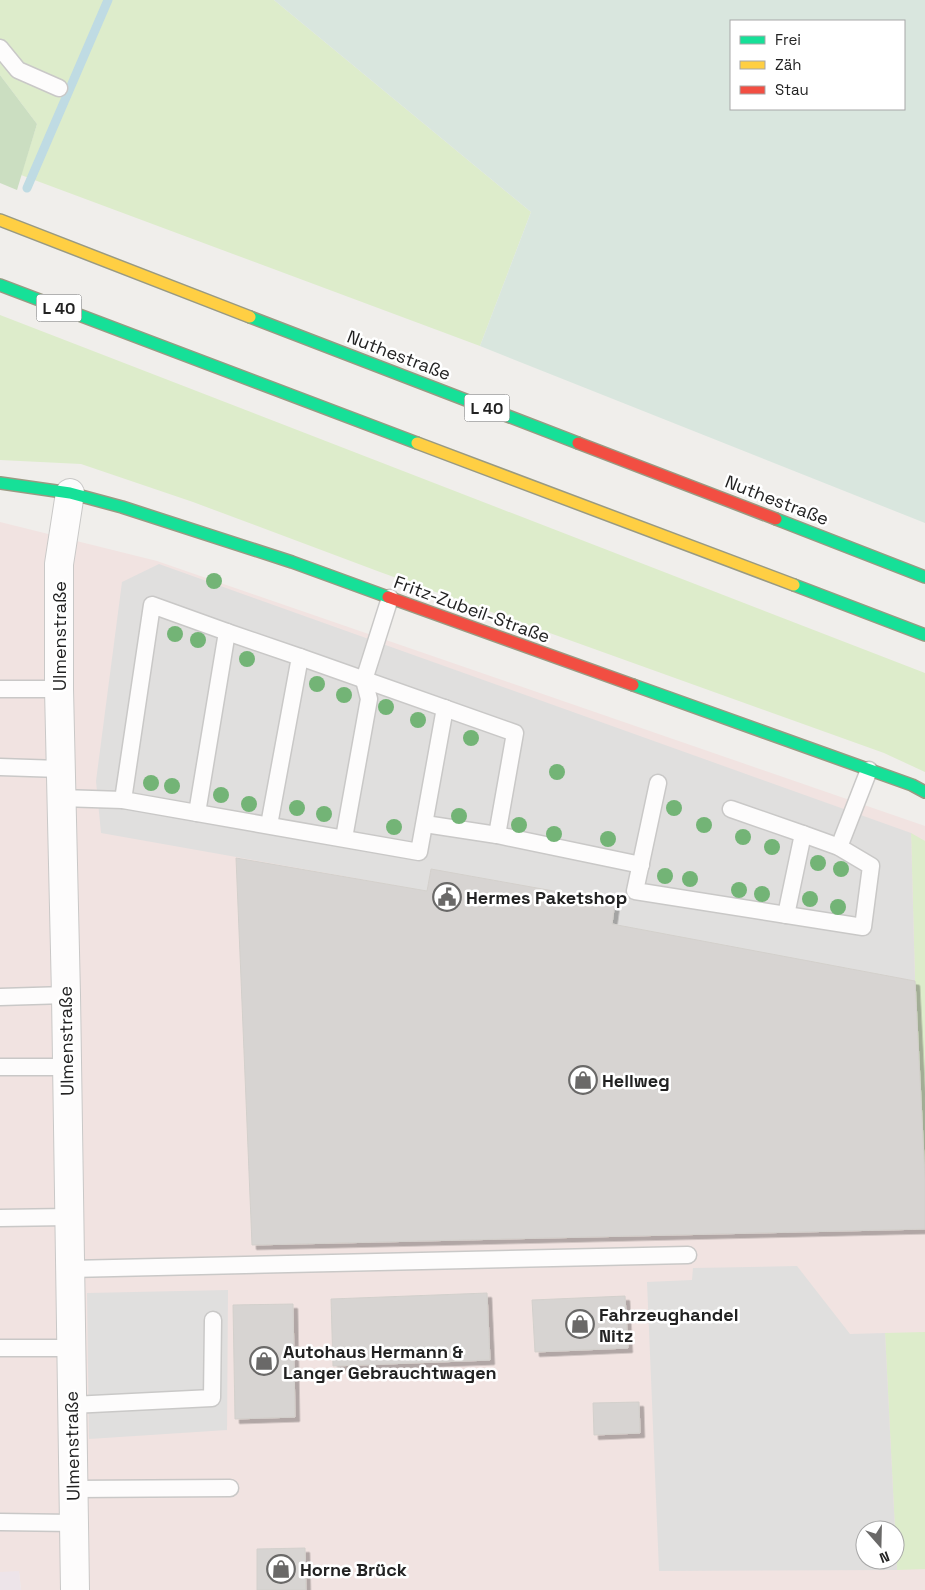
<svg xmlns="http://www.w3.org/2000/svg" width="925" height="1590" font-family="'Space Grotesk',sans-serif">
  <defs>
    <filter id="shadow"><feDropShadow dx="4.5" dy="4.5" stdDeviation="0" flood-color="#0004"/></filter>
  </defs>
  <rect width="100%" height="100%" fill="#f0eeeb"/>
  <path fill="#f1e3e1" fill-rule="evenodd" d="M0 522 157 561 925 826V1590H21L19 1572H0ZM865 1530H895V1560H865Z"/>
  <path fill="#ede4e9" d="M19 1571 21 1590H0V1572Z"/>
  <g fill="#ddeccb">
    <path d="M0 0H274L531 212 480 346 21 175 37 124 0 75Z"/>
    <path d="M0 315 925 673V772L884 753 380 572 193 502 81 464 0 460Z"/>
    <path d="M911 833 925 841V1179L915 981Z"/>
    <path d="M925 1332V1569L897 1570 885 1333Z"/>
  </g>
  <path fill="#cbdec1" d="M0 75 37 124 17 190 0 183Z"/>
  <path fill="#d9e6de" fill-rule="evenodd" d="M274 0H925V523L480 346 531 212ZM731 21H904V109H731Z"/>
  <g fill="#e0dfde">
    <path d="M159 564 911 833 915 981 612 924 615 902 431 869 427 891 101 833 96 781 122 582Z"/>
    <path d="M797 1266 850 1334 885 1333 895 1530H865V1560H895V1535L897 1570 659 1571 647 1282 692 1280 693 1268Z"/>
    <path d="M228 1290 227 1430 89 1439 87 1293Z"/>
  </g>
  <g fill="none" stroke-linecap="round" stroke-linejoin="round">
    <path stroke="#bfdbe3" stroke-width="9" d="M27 188 108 0"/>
  </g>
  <g fill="#d7d4d2" stroke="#d3d0cc" filter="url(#shadow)">
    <path d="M236 858 427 891 431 869 615 902 612 924 915 981 925 1179V1229L252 1245Z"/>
    <path d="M487 1293 490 1360 333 1366 331 1299Z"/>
    <path d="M625 1296 628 1348 535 1352 532 1300Z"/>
    <path d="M293 1304 295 1417 235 1419 233 1305Z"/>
    <path d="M639 1402 640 1433 594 1435 593 1403Z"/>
    <path d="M305 1548 306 1590H257V1549Z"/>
  </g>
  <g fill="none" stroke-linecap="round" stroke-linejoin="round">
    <defs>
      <g id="lane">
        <path d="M0 48 18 70 59 88"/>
        <path d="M227 632 300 657 269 825"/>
        <path d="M300 657 515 733 497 835"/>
        <path d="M0 689H59"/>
        <path d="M0 767 60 769"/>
        <path d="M658 783 635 891 863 927 871 866 839 847 803 834"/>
        <path d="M61 798 123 800 419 852 445 708"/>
        <path d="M123 800 152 605 227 632 197 813"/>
        <path d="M731 809 803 834 786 915"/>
        <path d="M425 824 497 835 641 865"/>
        <path d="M344 838 369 699 364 680 390 598"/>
        <path d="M839 847 869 770"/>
        <path d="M0 997 66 995"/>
        <path d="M0 1067H67"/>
        <path d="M0 1218 69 1217"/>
        <path d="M70 1269 688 1255"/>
        <path d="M0 1348H71"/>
        <path d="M72 1405 212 1398 213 1320"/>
        <path d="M73 1489 230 1488"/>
        <path d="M0 1522 73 1523"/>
      </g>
      <path id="street" d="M70 493 59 564V689L66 995 75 1590"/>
      <g id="fast">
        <path d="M0 285 417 443"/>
        <path d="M250 317 578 443"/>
        <path d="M0 483 70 493 122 507 292 562 388 597"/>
        <path d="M776 519 925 577"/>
        <path d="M794 585 925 635"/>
        <path d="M633 685 912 785 925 792"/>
      </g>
      <g id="slow">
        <path d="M0 220 250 317"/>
        <path d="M417 443 794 585"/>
      </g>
      <g id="jam">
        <path d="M578 443 776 519"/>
        <path d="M388 597 633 685"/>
      </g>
    </defs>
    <use href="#lane" stroke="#c9c8c7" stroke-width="19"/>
    <use href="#street" stroke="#c9c8c7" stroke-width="30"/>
    <use href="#fast" stroke="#999a82" stroke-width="14"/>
    <use href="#slow" stroke="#999a82" stroke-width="14"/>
    <use href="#jam" stroke="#999a82" stroke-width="14"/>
    <use href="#lane" stroke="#fdfcfc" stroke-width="16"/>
    <use href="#street" stroke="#fdfcfc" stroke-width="28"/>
    <use href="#fast" stroke="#16e098" stroke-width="11"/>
    <use href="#slow" stroke="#ffcf43" stroke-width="11"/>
    <use href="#jam" stroke="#f24e42" stroke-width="11"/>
  </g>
  <g fill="#73b476">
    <circle cx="214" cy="581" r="8"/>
    <circle cx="175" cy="634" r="8"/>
    <circle cx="198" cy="640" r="8"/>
    <circle cx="247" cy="659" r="8"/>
    <circle cx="317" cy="684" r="8"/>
    <circle cx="344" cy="695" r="8"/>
    <circle cx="386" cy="707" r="8"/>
    <circle cx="418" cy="720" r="8"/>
    <circle cx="471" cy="738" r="8"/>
    <circle cx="557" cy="772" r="8"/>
    <circle cx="151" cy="783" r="8"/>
    <circle cx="172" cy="786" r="8"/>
    <circle cx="221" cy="795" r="8"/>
    <circle cx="249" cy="804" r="8"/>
    <circle cx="297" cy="808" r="8"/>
    <circle cx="674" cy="808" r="8"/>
    <circle cx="324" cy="814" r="8"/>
    <circle cx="459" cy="816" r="8"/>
    <circle cx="519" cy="825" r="8"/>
    <circle cx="704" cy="825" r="8"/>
    <circle cx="394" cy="827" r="8"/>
    <circle cx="554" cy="834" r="8"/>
    <circle cx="743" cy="837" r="8"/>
    <circle cx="608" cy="839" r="8"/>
    <circle cx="772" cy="847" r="8"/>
    <circle cx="818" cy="863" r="8"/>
    <circle cx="841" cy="869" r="8"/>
    <circle cx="665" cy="876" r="8"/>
    <circle cx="690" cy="879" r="8"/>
    <circle cx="739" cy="890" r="8"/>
    <circle cx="762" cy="894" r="8"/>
    <circle cx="810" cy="899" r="8"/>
    <circle cx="838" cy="907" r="8"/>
  </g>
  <defs>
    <symbol id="civic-ring" viewBox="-11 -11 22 22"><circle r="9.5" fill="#fff" stroke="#6a6968" stroke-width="1.5"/><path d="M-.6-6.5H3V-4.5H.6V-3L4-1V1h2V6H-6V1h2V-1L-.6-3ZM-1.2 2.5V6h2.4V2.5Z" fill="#6a6968"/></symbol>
    <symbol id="shop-ring" viewBox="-11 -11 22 22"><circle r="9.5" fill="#fff" stroke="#6a6968" stroke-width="1.5"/><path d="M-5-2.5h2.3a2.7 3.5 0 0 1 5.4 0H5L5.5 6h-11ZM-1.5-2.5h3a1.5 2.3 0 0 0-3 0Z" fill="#6a6968"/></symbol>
  </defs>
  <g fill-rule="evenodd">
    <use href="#civic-ring" x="431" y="881" width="32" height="32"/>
    <use href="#shop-ring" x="567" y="1064" width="32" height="32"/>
    <use href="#shop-ring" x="564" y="1308" width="32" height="32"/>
    <use href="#shop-ring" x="248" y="1345" width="32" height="32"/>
    <use href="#shop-ring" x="265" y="1553" width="32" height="32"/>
  </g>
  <g text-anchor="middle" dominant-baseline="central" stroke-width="5" stroke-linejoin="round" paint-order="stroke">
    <g fill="#fff" stroke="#646464" stroke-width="1">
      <rect x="36.5" y="294.5" width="45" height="27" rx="4"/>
      <rect x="464.5" y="394.5" width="45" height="27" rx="4"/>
    </g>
    <g font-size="16" font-weight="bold" fill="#222">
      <text x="59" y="308">L 40</text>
      <text x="487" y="408">L 40</text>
    </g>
    <g font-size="18" fill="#222" stroke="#fff">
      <text transform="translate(399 355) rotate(21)">Nuthestraße</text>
      <text transform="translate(777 500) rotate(21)">Nuthestraße</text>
      <text transform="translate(472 609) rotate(20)">Fritz-Zubeil-Straße</text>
      <text transform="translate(59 636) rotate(-90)">Ulmenstraße</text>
      <text transform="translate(66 1041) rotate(-91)">Ulmenstraße</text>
      <text transform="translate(72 1446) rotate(-91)">Ulmenstraße</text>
    </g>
    <g font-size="18" font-weight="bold" fill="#222" stroke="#fff" text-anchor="start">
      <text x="466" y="897">Hermes Paketshop</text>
      <text x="602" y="1080">Hellweg</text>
      <text x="599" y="1314">Fahrzeughandel<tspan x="599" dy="21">Nitz</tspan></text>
      <text x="283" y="1351">Autohaus Hermann &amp;<tspan x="283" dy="21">Langer Gebrauchtwagen</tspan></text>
      <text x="300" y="1569">Horne Brück</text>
    </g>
  </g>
  <rect x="730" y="20" width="175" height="90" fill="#ffffff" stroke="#a7a7a7"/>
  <rect x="740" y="36" width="25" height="8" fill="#16e098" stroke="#a7a7a7"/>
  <text x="775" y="45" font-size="15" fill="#222222">Frei</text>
  <rect x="740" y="61" width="25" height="8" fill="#ffcf43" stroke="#a7a7a7"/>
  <text x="775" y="70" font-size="15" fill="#222222">Zäh</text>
  <rect x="740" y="86" width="25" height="8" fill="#f24e42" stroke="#a7a7a7"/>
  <text x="775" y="95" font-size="15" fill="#222222">Stau</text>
  <g transform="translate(880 1545) rotate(160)"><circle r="24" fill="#ffffff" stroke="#a7a7a7"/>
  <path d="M0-4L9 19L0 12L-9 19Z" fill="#6a6968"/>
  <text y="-8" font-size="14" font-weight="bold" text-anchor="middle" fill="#222222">N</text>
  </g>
</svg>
